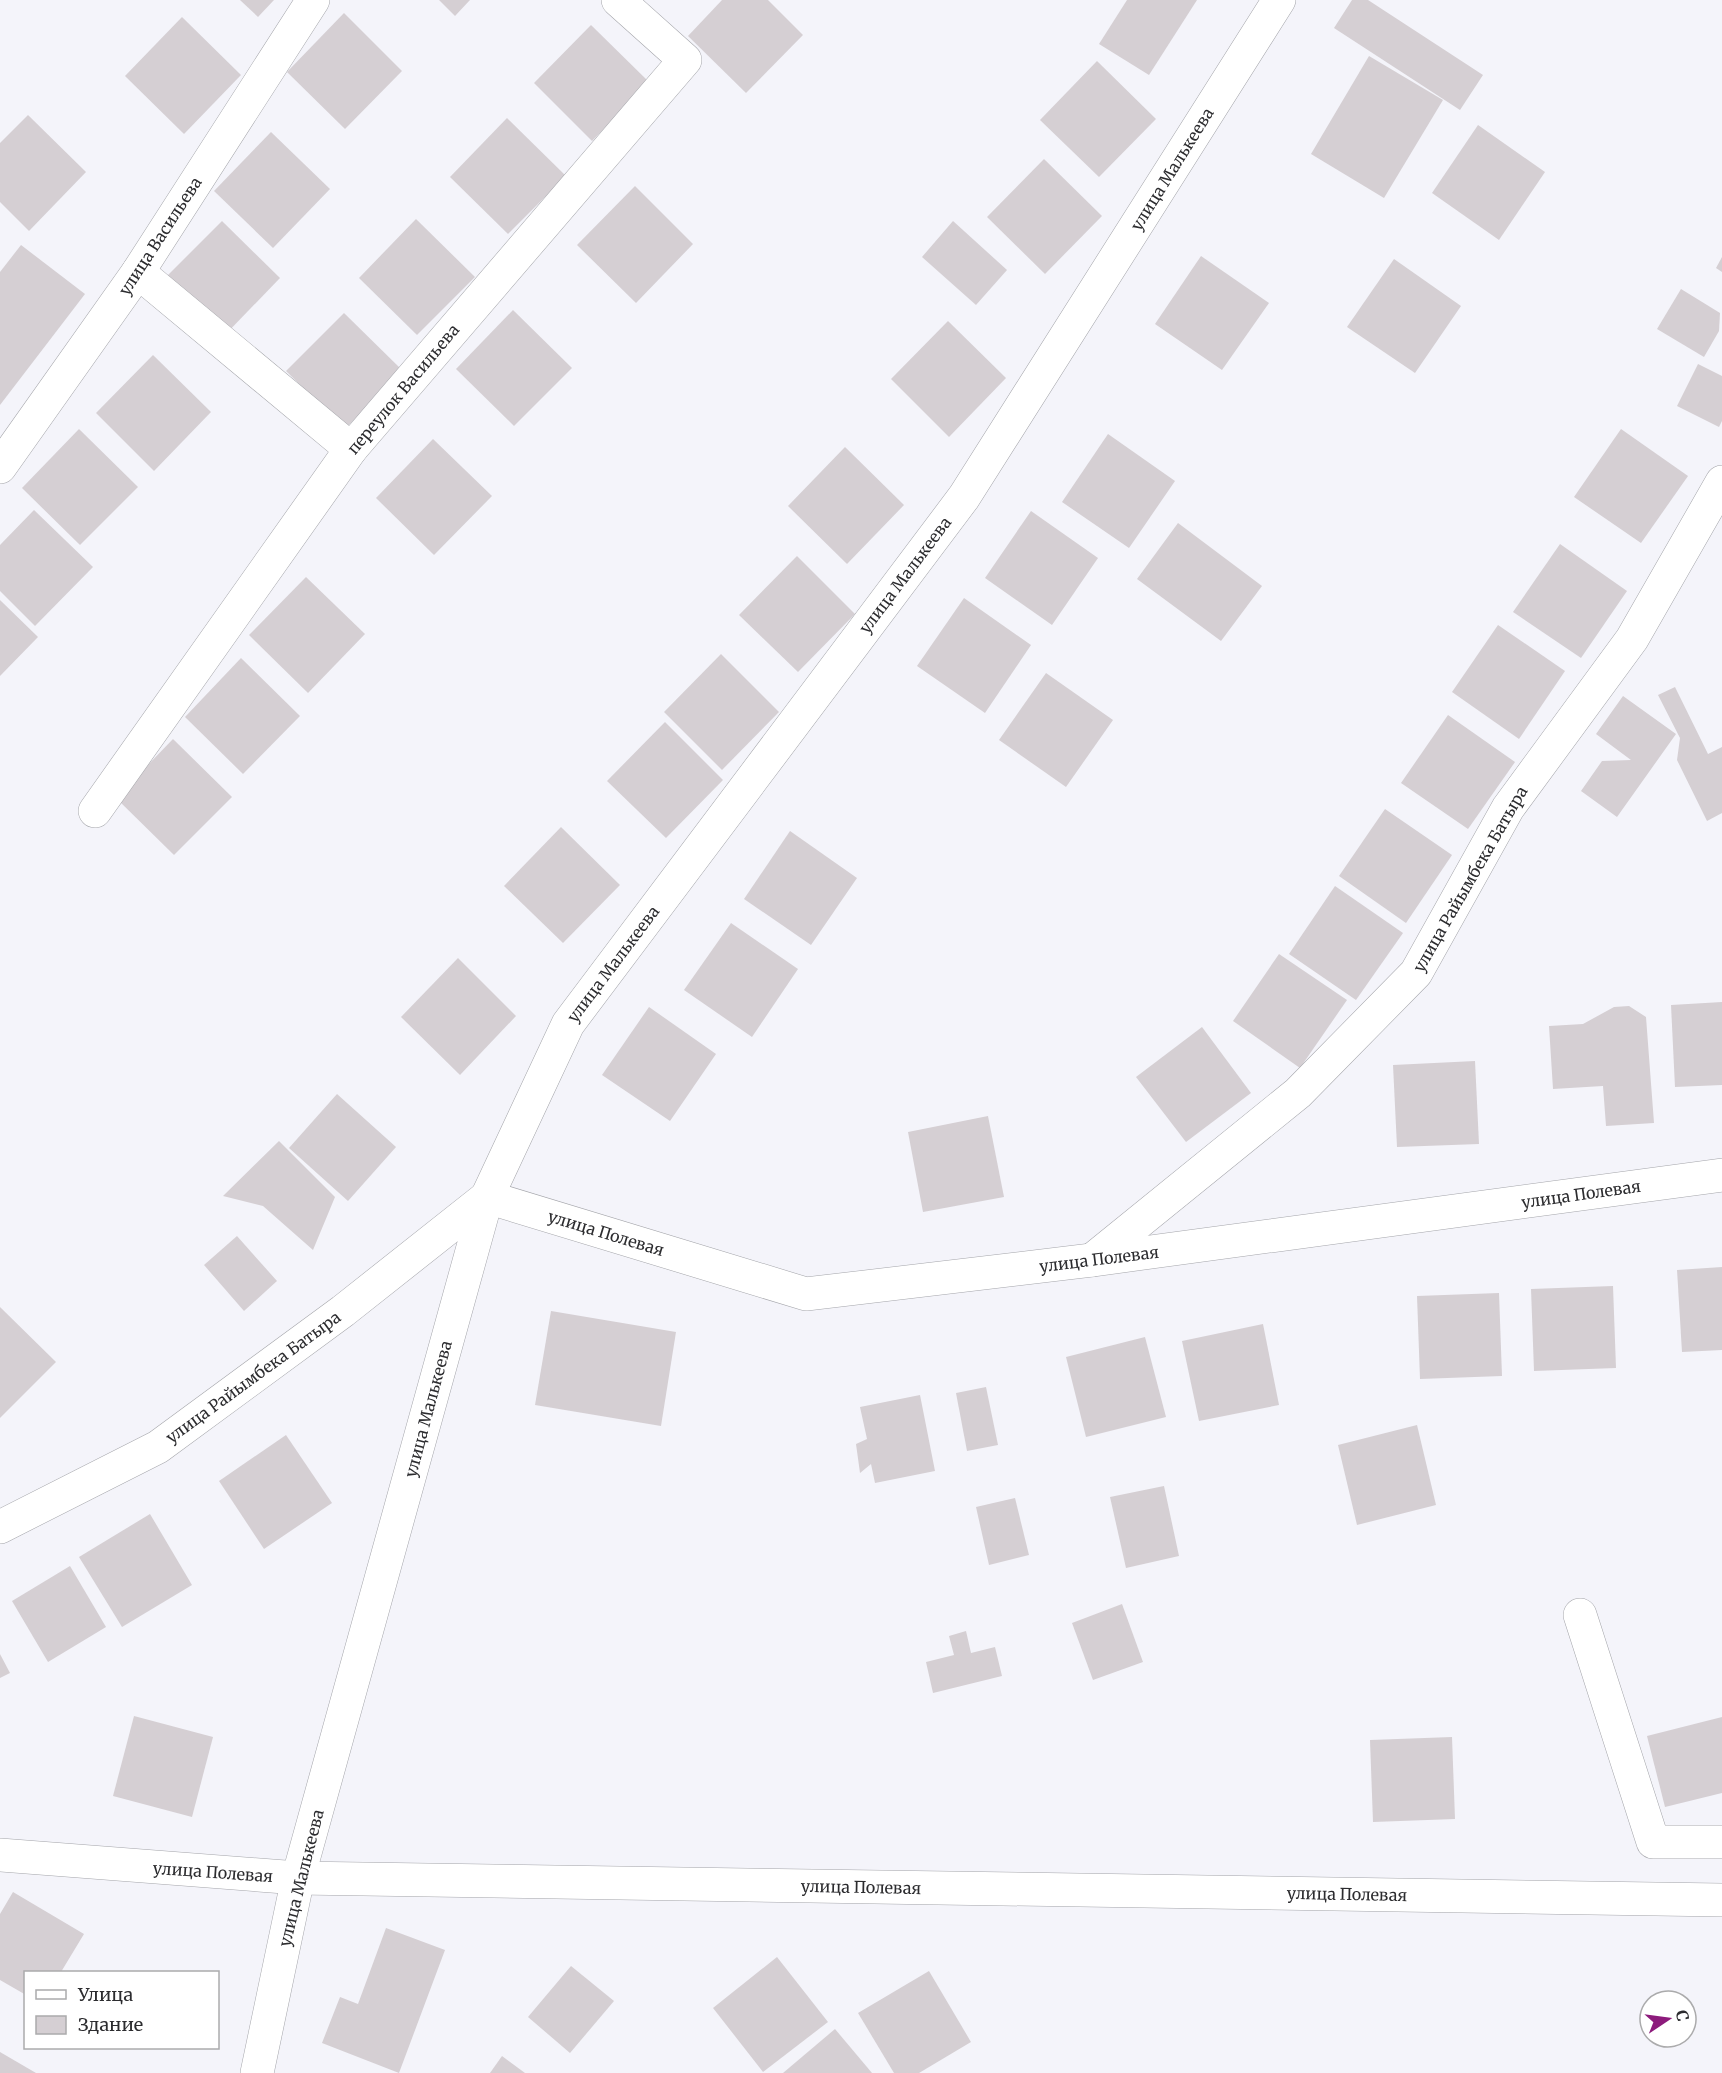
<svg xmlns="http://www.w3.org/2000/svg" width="1722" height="2073" font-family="Merriweather,serif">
  <rect width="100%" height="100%" fill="#f4f4fa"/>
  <g fill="#d5cfd3">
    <path d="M240 0H274L258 17Z"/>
    <path d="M439 0H470L455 16Z"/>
    <path d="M722 0H768L803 35 746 93 688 36Z"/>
    <path d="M1127 0H1197L1149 75 1099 44Z"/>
    <path d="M1352 0H1368L1483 75 1460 110 1334 28Z"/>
    <path d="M344 13 402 71 345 129 287 72Z"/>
    <path d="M182 17 241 75 184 134 125 76Z"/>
    <path d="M591 25 649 82 592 141 534 83Z"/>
    <path d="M1369 56 1443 100 1384 198 1311 154Z"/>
    <path d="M1097 61 1156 119 1099 177 1040 120Z"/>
    <path d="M28 115 86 172 29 231 0 202V143Z"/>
    <path d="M507 118 566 176 508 234 450 177Z"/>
    <path d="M1478 125 1545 172 1499 240 1432 193Z"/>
    <path d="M271 132 330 189 273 248 214 191Z"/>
    <path d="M1044 159 1102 216 1045 274 987 217Z"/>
    <path d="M635 186 693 244 636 303 577 245Z"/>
    <path d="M416 219 475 277 417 335 359 278Z"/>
    <path d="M222 221 280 278 223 337 164 279Z"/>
    <path d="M953 221 1007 270 976 305 922 257Z"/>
    <path d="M21 245 85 294 0 405V272Z"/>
    <path d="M1201 256 1269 303 1222 370 1155 324Z"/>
    <path d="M1722 257V272L1716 268Z"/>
    <path d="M1394 259 1461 306 1415 373 1347 327Z"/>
    <path d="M1681 289 1720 313 1719 331 1704 357 1657 329Z"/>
    <path d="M513 310 572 368 514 426 456 369Z"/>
    <path d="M344 313 402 370 345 429 286 371Z"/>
    <path d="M948 321 1006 378 949 437 891 379Z"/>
    <path d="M153 355 211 412 154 471 96 413Z"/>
    <path d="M1698 364 1722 376V421L1719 427 1677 406Z"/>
    <path d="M79 429 138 487 80 545 22 488Z"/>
    <path d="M1621 429 1688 476 1641 543 1574 497Z"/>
    <path d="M1108 434 1175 481 1129 548 1062 502Z"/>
    <path d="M433 439 492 496 434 555 376 498Z"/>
    <path d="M845 447 904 505 847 564 788 506Z"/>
    <path d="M34 510 93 567 35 626 0 591V545Z"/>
    <path d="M1031 511 1098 558 1052 625 985 578Z"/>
    <path d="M1178 523 1262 586 1221 641 1137 579Z"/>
    <path d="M1560 544 1627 591 1581 658 1513 612Z"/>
    <path d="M797 556 855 614 798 672 739 615Z"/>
    <path d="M306 577 365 634 308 693 249 635Z"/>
    <path d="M964 598 1031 645 985 713 917 666Z"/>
    <path d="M0 600 38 637 0 676Z"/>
    <path d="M1498 625 1565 671 1519 739 1452 692Z"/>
    <path d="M721 654 779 712 722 770 664 712Z"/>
    <path d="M241 658 300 716 243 774 185 717Z"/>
    <path d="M1046 673 1113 720 1066 787 999 740Z"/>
    <path d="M1675 687 1708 754 1722 747V813L1707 821 1677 760 1680 738 1658 695Z"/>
    <path d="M1623 696 1676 734 1617 817 1581 791 1602 761 1631 760 1596 734Z"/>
    <path d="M1448 715 1515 762 1468 829 1401 783Z"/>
    <path d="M665 722 723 780 666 838 607 781Z"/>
    <path d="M173 739 232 797 174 855 116 798Z"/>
    <path d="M1385 809 1452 855 1406 923 1339 876Z"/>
    <path d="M561 827 620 885 563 943 504 886Z"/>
    <path d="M790 831 857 878 811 945 744 899Z"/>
    <path d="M1335 886 1403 933 1356 1000 1289 954Z"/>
    <path d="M731 923 798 969 752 1037 684 990Z"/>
    <path d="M1279 954 1347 1000 1300 1068 1233 1021Z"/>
    <path d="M458 958 516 1016 460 1075 401 1017Z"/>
    <path d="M1722 1002V1085L1675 1087 1671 1005Z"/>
    <path d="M1629 1006 1646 1017 1654 1123 1606 1126 1603 1086 1553 1089 1549 1026 1583 1024 1614 1007Z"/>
    <path d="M649 1007 716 1054 670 1121 602 1075Z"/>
    <path d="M1202 1027 1251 1093 1186 1142 1136 1077Z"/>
    <path d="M1475 1061 1479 1144 1397 1147 1393 1065Z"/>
    <path d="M337 1094 396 1147 348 1201 289 1148Z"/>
    <path d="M988 1116 1004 1197 923 1212 908 1132Z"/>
    <path d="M279 1141 335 1197 313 1250 263 1206 223 1196Z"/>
    <path d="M237 1236 277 1281 244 1311 204 1265Z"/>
    <path d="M1722 1267V1350L1682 1352 1677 1270Z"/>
    <path d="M1613 1286 1616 1368 1534 1371 1531 1289Z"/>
    <path d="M1499 1293 1502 1376 1420 1379 1417 1296Z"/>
    <path d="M0 1307 56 1362 0 1418Z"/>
    <path d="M551 1311 676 1332 661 1426 535 1405Z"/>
    <path d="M1263 1324 1279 1405 1199 1421 1182 1341Z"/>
    <path d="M1145 1337 1166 1417 1086 1437 1066 1357Z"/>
    <path d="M986 1387 998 1445 967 1451 956 1393Z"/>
    <path d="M920 1395 935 1471 875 1483 871 1464 860 1473 856 1444 867 1439 860 1407Z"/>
    <path d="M1417 1425 1436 1505 1357 1525 1338 1445Z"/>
    <path d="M286 1435 332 1503 264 1549 219 1481Z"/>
    <path d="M1164 1486 1179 1556 1126 1568 1110 1497Z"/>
    <path d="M1015 1498 1029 1555 989 1565 976 1507Z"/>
    <path d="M150 1514 192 1585 122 1627 79 1557Z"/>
    <path d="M70 1566 106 1627 48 1662 12 1601Z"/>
    <path d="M1122 1604 1143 1662 1093 1680 1072 1623Z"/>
    <path d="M966 1631 971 1653 995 1647 1002 1676 933 1693 926 1662 954 1655 949 1636Z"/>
    <path d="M0 1654 10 1673 0 1678Z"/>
    <path d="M134 1716 213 1737 192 1817 113 1796Z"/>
    <path d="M1722 1717V1793L1665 1807 1647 1736Z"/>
    <path d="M1452 1737 1455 1819 1373 1822 1370 1740Z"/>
    <path d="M13 1892 84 1934 61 1972H26V1995L0 1980V1914Z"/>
    <path d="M386 1928 445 1950 399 2073 322 2043 340 1997 358 2004Z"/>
    <path d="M777 1957 828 2022 763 2072 713 2008Z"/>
    <path d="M571 1966 614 2001 570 2053 528 2017Z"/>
    <path d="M929 1971 971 2042 919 2073H894L858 2013Z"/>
    <path d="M835 2029 872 2073H783Z"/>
    <path d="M0 2052 36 2073H0Z"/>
    <path d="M502 2056 525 2073H490Z"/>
  </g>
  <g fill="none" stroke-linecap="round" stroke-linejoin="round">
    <defs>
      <g id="street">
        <path d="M138 272 351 449"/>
        <path d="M0 467 138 272 313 0"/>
        <path d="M95 811 351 449 685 60 618 0"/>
        <path d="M1092 1260 1298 1093 1416 973 1508 808 1632 639 1722 482"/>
        <path d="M0 1527 158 1447 343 1311 487 1197"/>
        <path d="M1580 1615 1653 1842H1722"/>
        <path d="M0 1855 298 1878 1722 1900"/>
      </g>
      <g id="secondary">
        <path d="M487 1197 806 1294 1092 1260 1722 1175"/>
        <path d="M257 2073 298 1878 487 1197 568 1024 964 497 1279 0"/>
      </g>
    </defs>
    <use href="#street" stroke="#a4a5aa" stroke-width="34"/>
    <use href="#secondary" stroke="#a4a5aa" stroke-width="34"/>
    <use href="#street" stroke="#fff" stroke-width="33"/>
    <use href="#secondary" stroke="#fff" stroke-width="33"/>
  </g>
  <g text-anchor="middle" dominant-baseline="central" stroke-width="4.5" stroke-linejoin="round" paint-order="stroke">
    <g font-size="16" fill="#2c2c2f" stroke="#fff">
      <text transform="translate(1172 169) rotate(-58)">улица Малькеева</text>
      <text transform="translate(160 236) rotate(-57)">улица Васильева</text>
      <text transform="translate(403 389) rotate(-50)">переулок Васильева</text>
      <text transform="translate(905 575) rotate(-53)">улица Малькеева</text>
      <text transform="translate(1470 879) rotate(-60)">улица Райымбека Батыра</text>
      <text transform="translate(613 964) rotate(-53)">улица Малькеева</text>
      <text transform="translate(1581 1194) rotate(-8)">улица Полевая</text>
      <text transform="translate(606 1233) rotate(17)">улица Полевая</text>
      <text transform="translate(1099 1259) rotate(-7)">улица Полевая</text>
      <text transform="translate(253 1377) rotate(-36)">улица Райымбека Батыра</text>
      <text transform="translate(428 1409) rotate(-75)">улица Малькеева</text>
      <text transform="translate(213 1872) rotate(4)">улица Полевая</text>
      <text transform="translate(301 1878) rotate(-76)">улица Малькеева</text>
      <text transform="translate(861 1887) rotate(1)">улица Полевая</text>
      <text transform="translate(1347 1894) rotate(1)">улица Полевая</text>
    </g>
  </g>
  <rect x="24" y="1971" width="195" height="78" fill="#ffffff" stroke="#ababac" stroke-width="1.5"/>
  <rect x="36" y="1990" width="30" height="9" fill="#ffffff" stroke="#ababac" stroke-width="1.5"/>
  <text x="78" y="2001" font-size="18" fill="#2c2c2f">Улица</text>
  <rect x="36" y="2016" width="30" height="18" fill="#d5cfd3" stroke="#ababac" stroke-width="1.5"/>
  <text x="78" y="2031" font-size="18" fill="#2c2c2f">Здание</text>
  <g transform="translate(1668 2019) rotate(77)"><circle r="28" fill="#ffffff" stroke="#ababac" stroke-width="1.5"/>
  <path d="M0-4.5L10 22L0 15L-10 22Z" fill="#8d1b7c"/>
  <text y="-9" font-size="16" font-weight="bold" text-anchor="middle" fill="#2c2c2f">С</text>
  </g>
</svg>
